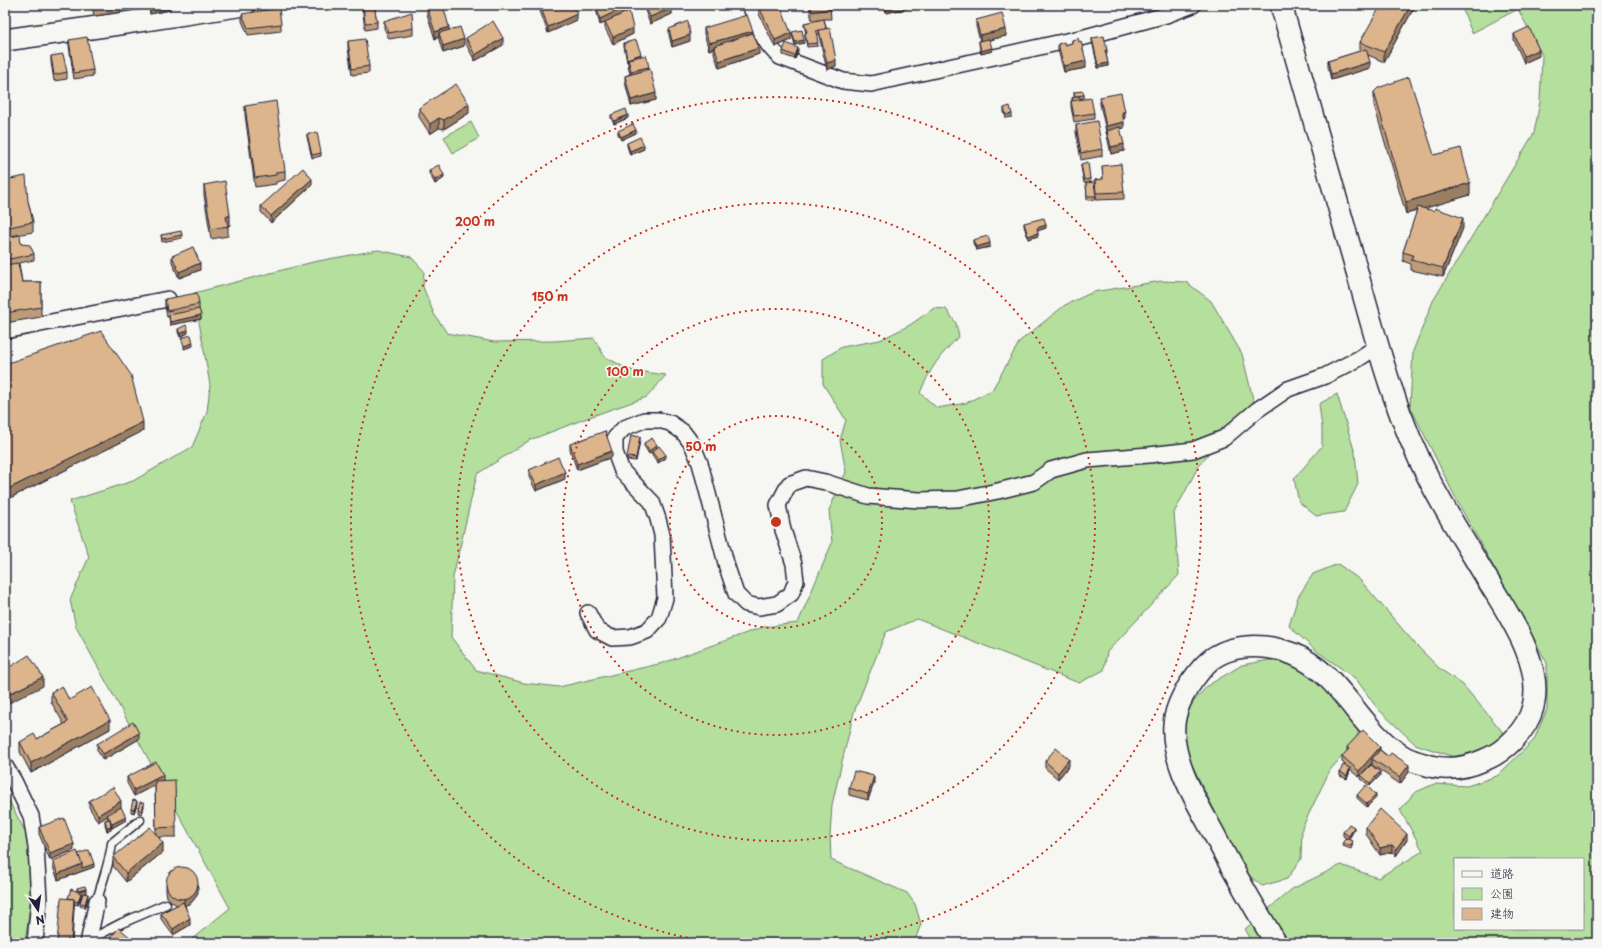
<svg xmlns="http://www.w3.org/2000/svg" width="1602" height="948" font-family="'Playpen Sans','Klee One',sans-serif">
  <rect width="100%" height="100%" fill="#f6f6f2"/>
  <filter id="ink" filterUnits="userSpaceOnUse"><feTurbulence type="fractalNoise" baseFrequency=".025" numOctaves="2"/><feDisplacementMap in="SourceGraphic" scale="8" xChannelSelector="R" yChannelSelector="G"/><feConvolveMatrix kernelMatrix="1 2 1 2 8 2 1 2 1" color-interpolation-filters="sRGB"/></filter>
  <g filter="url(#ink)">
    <g fill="#b4df9c" stroke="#6b806c" fill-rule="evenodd">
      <path d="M1461 5H1597V943H1253L1245 929 1292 889 1341 865 1378 878 1423 851 1400 810 1414 793 1434 784 1467 786 1497 776 1534 740 1547 709V663L1458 503 1410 406 1413 351 1433 301 1534 133 1540 102 1542 55 1518 9 1472 33ZM1455 859H1583V929H1455Z"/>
      <path d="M471 122 479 138 453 153 444 137Z"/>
      <path d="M378 250 411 257 424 271 423 287 434 314 447 333 494 342 555 341 594 338 604 356 629 370 666 375 647 397 595 415 530 440 477 474 453 577 451 637 476 670 524 683 559 687 663 663 763 627 798 623 832 543 829 510 846 472 840 440 846 420 823 384V359L842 347 880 340 910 325 934 308 946 309 956 323 959 337C940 354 930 369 920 393L937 408 966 403 992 390 1020 341 1065 305 1093 292 1162 281 1186 282 1211 301 1242 354 1255 407 1224 432 1197 469 1174 513 1179 575 1107 652 1104 670 1079 683 917 619 886 632 854 712 841 766 832 805 830 835 831 860 907 893 915 904 921 924 914 943H187L230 908 76 627 70 600 89 557 70 501 133 481 192 447 207 412 210 385 194 293 313 262Z"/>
      <path d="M1337 394 1355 453 1358 484 1344 512 1316 516 1299 502 1294 479 1322 446V428L1319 404Z"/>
      <path d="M1338 564 1360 580 1417 646 1439 668 1463 685 1506 736 1466 761 1415 744 1377 708 1356 679 1314 649 1289 626 1298 597 1313 574Z"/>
      <path d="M1280 658 1322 681 1359 730 1354 743 1330 770 1302 828 1301 859 1287 879 1262 886 1244 871 1188 757 1183 730 1190 706 1207 686 1242 665Z"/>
      <path d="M5 707 9 739 5 744Z"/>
      <path d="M5 793 28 837 32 891 25 943H5Z"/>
    </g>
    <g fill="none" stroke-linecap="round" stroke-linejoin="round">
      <defs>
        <g id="lane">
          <path d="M97 901C102 881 110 863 112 843L140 820"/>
          <path d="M89 940 122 923 166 904"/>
        </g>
        <g id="street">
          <path d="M750 5C757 23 764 45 780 57L843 81 871 84 1085 37 1166 15 1193 5"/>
          <path d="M5 331 168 299"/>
          <path d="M588 613 597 630 612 638 630 637 647 631 659 618 665 598 662 535 658 519 652 502 622 471 615 452V438L624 428 644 420H658L670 423 683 432 692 444 700 463 727 567 736 594 746 604 759 607 777 604 791 594 796 581 794 564 783 530 778 505 789 484 806 478 825 482 868 496 919 500 958 499 998 491 1034 482 1051 470 1087 460 1149 455 1193 450 1224 438 1257 410 1288 389 1325 376 1358 359 1378 346"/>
          <path d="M5 766 14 781 31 816 36 847 39 900 35 943"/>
          <path d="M88 943 97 901"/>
        </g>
        <g id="secondary">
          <path d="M5 40 112 25 244 5"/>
          <path d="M1276 943C1254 907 1233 871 1214 834 1197 802 1171 762 1174 724 1176 703 1190 682 1204 666 1226 642 1265 643 1293 654 1343 674 1360 733 1406 758 1412 761 1420 763 1427 765 1446 771 1466 768 1484 760 1505 752 1527 730 1533 707 1544 664 1508 614 1487 579 1468 547 1448 516 1431 483 1394 413 1375 336 1354 261 1330 175 1305 90 1281 5"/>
        </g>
      </defs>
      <use href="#lane" stroke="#22223b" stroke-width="11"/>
      <use href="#street" stroke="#22223b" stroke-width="18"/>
      <use href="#secondary" stroke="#22223b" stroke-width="24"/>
      <use href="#lane" stroke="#f6f6f2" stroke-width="8"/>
      <use href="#street" stroke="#f6f6f2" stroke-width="15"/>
      <use href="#secondary" stroke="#f6f6f2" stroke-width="21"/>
    </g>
    <g fill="#bd9c79" stroke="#22223b">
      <path d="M92 5H121V12L94 16Z"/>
      <path d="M149 5H170V10L150 14Z"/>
      <path d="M362 5H374L377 22V28L365 30Z"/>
      <path d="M539 5H573L577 20 548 33 539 8Z"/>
      <path d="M595 5H624L625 13 633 34 613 44 605 28V23L600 25Z"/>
      <path d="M643 5H671L672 14 650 24Z"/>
      <path d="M761 5H780L791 40 775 47 759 14V7L762 6Z"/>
      <path d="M809 5H830L831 19H824L836 66 827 70 819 36V33L816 34 818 46 807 47 805 36V33H806L804 26V23L821 20 812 21Z"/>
      <path d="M884 5H909V8L886 13Z"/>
      <path d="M1415 5V6L1384 62 1368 55 1370 68 1331 80 1328 67V61L1360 51V42Z"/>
      <path d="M427 7 449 30 464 46 443 53 439 40V37L435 39 427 14Z"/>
      <path d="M242 14 281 24V31L248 35 242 21Z"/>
      <path d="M976 20 1006 36 989 40 992 51 981 54 979 44V41H980L976 26Z"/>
      <path d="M384 21 413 28V35L389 39 384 28Z"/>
      <path d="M704 28 753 33 759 54 719 68 714 53V48L709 50 704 34Z"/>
      <path d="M669 29 690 41 672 47 669 35Z"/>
      <path d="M792 32 804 43 795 45 792 35Z"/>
      <path d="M1514 34 1539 56 1524 63 1514 40Z"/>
      <path d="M466 38 503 45 475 61 466 44Z"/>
      <path d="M1092 38 1107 50V53H1106L1108 66 1098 68 1092 41Z"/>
      <path d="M69 40 93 70V76L74 79 69 46Z"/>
      <path d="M1072 40 1079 42 1086 68 1064 72 1058 50V44L1065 45 1072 43Z"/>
      <path d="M348 41 369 66V73L352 75 348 48Z"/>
      <path d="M624 43 641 56 649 70 656 100 631 106 625 82V76L630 74 628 65V62H627L624 46Z"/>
      <path d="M783 51 798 52 795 59 783 55Z"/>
      <path d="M51 56 67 72V79L54 81 51 62Z"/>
      <path d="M1074 92 1084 95V98L1080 99V100L1094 113V119L1074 122 1071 107V101H1072V98L1074 97Z"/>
      <path d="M1374 92 1470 195 1424 208 1463 228 1443 277 1411 270V264L1403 261V252L1417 211 1406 214 1374 105Z"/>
      <path d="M1100 97 1125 118H1123L1124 128 1120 129 1124 151 1111 154 1100 104Z"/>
      <path d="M245 106 285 171V180L276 182V184L255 187 245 115Z"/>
      <path d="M419 108 469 113 444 129 439 128 430 134 419 117Z"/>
      <path d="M1004 108 1012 114V117L1006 118 1004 112Z"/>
      <path d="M611 115 628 118 614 124 611 118Z"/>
      <path d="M1076 125 1102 149V156L1081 160 1076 132Z"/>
      <path d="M618 131 636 133 621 140 618 134Z"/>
      <path d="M307 134 321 153V156L312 158 307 137Z"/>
      <path d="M627 143 644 149 630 155 627 146Z"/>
      <path d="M1081 164 1090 179V182L1095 186V180L1103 179 1102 166 1124 192V199L1096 200V196V199L1087 200 1086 183H1084L1081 167Z"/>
      <path d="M429 170 444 178 435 184 429 173Z"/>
      <path d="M5 180 28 201 33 222V232L5 237Z"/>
      <path d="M204 185 230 225 228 226V236L211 239 204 195Z"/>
      <path d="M312 185 271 223 261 212V206Z"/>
      <path d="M1024 223 1046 228 1037 231 1038 236 1028 239 1024 226Z"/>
      <path d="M161 235H182V238L162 242Z"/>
      <path d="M5 238 21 244 34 254V260L19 263 22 282H41V317L5 323Z"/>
      <path d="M973 240 990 247 976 250 973 243Z"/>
      <path d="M172 256 200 270 179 278 172 262Z"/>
      <path d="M165 299 199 304V309L201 319 170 325 169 317H167L165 306Z"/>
      <path d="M178 329 188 333 180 337 178 332Z"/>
      <path d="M5 364 143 431 6 500 5 496Z"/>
      <path d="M640 440 636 461 627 460V457Z"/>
      <path d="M644 443 657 448 666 458 658 463 652 455V452L649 454 644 446Z"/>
      <path d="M570 444 612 457 577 470 570 450Z"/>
      <path d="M529 470 565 479 536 491 529 477Z"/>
      <path d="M51 692 69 700 110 729 31 773 20 752V742L37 739 64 724 51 702Z"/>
      <path d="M139 739 103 760 97 750V744Z"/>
      <path d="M1347 747 1380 750 1409 772 1400 784 1372 765V763L1359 777 1350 770V771L1347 779 1340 776V772L1347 767 1342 762V756L1347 752Z"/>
      <path d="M1045 761 1069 766 1058 779 1045 768Z"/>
      <path d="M1361 775 1380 776 1370 786 1361 779Z"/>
      <path d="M127 777 163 780 176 827V837H159L163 852 126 882 113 866V857L156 834 155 785 134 796 127 783Z"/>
      <path d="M874 783 868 800 849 795V788Z"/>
      <path d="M1357 795 1376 798 1367 807 1357 798Z"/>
      <path d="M89 801 121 808 126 820 112 828 111 825V830L107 831 105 824V820H108L107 816 98 822 89 807Z"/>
      <path d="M137 804 134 813 131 812V809Z"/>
      <path d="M144 806 142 814 138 813V809Z"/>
      <path d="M39 827 74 850 50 860 39 834Z"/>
      <path d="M1366 827 1407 840 1396 856 1392 852 1380 855 1366 834Z"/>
      <path d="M1354 830 1349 839 1343 836V832Z"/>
      <path d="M1343 843 1353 844 1351 849 1343 846Z"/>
      <path d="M78 854 94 867 58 880 53 867V861Z"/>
      <path d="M166 884 198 892 195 898 191 903 185 905 190 925 173 935 161 919V913L177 905 172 902 167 897 166 891Z"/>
      <path d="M77 888 86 893H85L88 898 85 908 80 906V903L83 893 81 894V896L78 905 74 904V909L68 898 77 891Z"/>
    </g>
    <g fill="#9a7f63" stroke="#22223b">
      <path d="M162 5H170V10L150 14V8Z"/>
      <path d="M892 5H909V8L886 13V6Z"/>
      <path d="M1411 5H1415V6L1384 62V52Z"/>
      <path d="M625 7V13L600 25V19Z"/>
      <path d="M672 8V14L650 24V17Z"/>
      <path d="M577 14V20L548 33V27Z"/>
      <path d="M449 27V33H439V37L435 39V32Z"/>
      <path d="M633 28V34L613 44V37Z"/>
      <path d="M1006 29V36L980 42V35Z"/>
      <path d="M753 31V38L714 46V48L709 50V43Z"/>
      <path d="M791 33V40L775 47V40Z"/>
      <path d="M690 35V41L672 47V41Z"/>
      <path d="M503 38V45L475 61V55Z"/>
      <path d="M464 39V46L443 53V46Z"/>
      <path d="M804 40V43L795 45V42Z"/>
      <path d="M759 48V54L719 68V61Z"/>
      <path d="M798 48V52L795 59V56Z"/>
      <path d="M992 48V51L981 54V51Z"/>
      <path d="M1539 50V56L1524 63V56Z"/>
      <path d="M641 54V57L628 59V62H627V59Z"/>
      <path d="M836 60V66L827 70V63Z"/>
      <path d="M1086 61V68L1064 72V66Z"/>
      <path d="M1370 62V68L1331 80V74Z"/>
      <path d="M1108 63V66L1098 68V65Z"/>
      <path d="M649 67V74L631 78V71Z"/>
      <path d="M656 93V100L631 106V100Z"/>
      <path d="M469 104V113L444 129V120Z"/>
      <path d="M1122 112H1125V118L1122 119Z"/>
      <path d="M628 115V118L614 124V121Z"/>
      <path d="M439 118V128L430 134V124Z"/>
      <path d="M1124 122V128L1107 133V131V133H1106V126Z"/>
      <path d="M636 130V133L621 140V137Z"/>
      <path d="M1124 144V151L1111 154V147Z"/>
      <path d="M644 145V149L630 155V151Z"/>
      <path d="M444 175V178L435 184V180Z"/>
      <path d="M312 179V185L271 223V216Z"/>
      <path d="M1470 183V195L1406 214V202Z"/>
      <path d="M230 215V225L226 227V217Z"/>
      <path d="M1463 218V228L1443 277V268Z"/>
      <path d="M1046 225V228L1037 231V228Z"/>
      <path d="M1038 233V236L1028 239V236Z"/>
      <path d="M990 243V247L976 250V247Z"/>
      <path d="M200 263V270L179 278V272Z"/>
      <path d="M201 315V319L170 325V322Z"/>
      <path d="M188 330V333L180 337V334Z"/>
      <path d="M193 343V346L184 349V346Z"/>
      <path d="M143 422V431L6 500V490Z"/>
      <path d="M640 437V440L636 461V458Z"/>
      <path d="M657 445V449L649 454V451Z"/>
      <path d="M612 451V457L577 470V464Z"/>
      <path d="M666 455V458L658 463V460Z"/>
      <path d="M565 472V479L536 491V485Z"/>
      <path d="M43 677V686L5 705V696Z"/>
      <path d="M110 720V729L31 773V763Z"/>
      <path d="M139 733V739L103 760V754Z"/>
      <path d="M1380 747V754L1372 759V763L1359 777V771Z"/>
      <path d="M1069 759V766L1058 779V773Z"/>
      <path d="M1409 765V772L1400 784V777Z"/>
      <path d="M1350 768V771L1347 779V776Z"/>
      <path d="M1380 772V776L1370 786V783Z"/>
      <path d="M163 775V781L134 796V790Z"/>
      <path d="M874 776V783L868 800V794Z"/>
      <path d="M1376 795V798L1367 807V804Z"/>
      <path d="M121 801V808L98 822V815Z"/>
      <path d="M137 801V804L134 813V810Z"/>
      <path d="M144 803V806L142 814V811Z"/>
      <path d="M126 817V820L112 828V824Z"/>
      <path d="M111 827V830L107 831V828Z"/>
      <path d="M1354 827V830L1349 839V836Z"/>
      <path d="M1407 834V840L1396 856V849Z"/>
      <path d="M163 843V852L126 882V873Z"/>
      <path d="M74 844V850L50 860V853Z"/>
      <path d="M1392 845V852L1380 855V848Z"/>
      <path d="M82 864H94V867L58 880V874Z"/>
      <path d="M198 886V892L195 898 191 903 184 906V899Z"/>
      <path d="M86 889V893L81 894V896L78 905V891Z"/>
      <path d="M88 894V898L85 908V904Z"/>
      <path d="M74 899V909L72 943H71Z"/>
      <path d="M190 918V925L173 935V929Z"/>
      <path d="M131 938V943H126Z"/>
    </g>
    <g fill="#dcb58d" stroke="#22223b">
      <path d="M93 5H121L94 9Z"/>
      <path d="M150 5H162L150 8Z"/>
      <path d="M363 5H374L377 22 365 23Z"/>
      <path d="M434 5H443L449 27 435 32 427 7Z"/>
      <path d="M540 5H573L577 14 548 27Z"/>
      <path d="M596 5H624L625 7 600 19Z"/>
      <path d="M645 5H671L672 8 650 17Z"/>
      <path d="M764 5H780L791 33 775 40 759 7Z"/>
      <path d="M811 5H830L831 9 812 12Z"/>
      <path d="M886 5H892L886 6Z"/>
      <path d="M1381 5H1411L1384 52 1360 42Z"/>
      <path d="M279 8 281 24 248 28 242 14Z"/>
      <path d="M629 11 633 28 613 37 605 22Z"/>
      <path d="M412 12 413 28 389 33 384 21Z"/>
      <path d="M1002 13 1006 29 980 35 976 20Z"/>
      <path d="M747 15 753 31 709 43 704 28Z"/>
      <path d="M824 19 826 29 816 31 818 43 807 44 805 33 807 32 804 23Z"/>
      <path d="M493 21 503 38 475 55 466 38Z"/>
      <path d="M688 21 690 35 672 41 669 29Z"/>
      <path d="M460 27 464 39 443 46 439 33Z"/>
      <path d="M1529 27 1539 50 1524 56 1514 34Z"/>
      <path d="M830 28 836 60 827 63 819 30Z"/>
      <path d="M802 30 804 40 795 42 792 32Z"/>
      <path d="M753 33 759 48 719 61 714 46Z"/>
      <path d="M1104 36 1107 50H1105L1108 63 1098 65 1092 38Z"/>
      <path d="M87 37 93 70 74 73 69 40Z"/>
      <path d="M1078 38 1079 42 1081 41 1086 61 1064 66 1058 44 1064 42 1065 45 1072 43V40Z"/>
      <path d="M365 39 369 66 352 69 348 41Z"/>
      <path d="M989 39 992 48 981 51 979 41Z"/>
      <path d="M636 40 641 54 627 59 624 43Z"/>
      <path d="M786 43 798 48 795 56 783 51Z"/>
      <path d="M1366 49 1370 62 1331 74 1328 61Z"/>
      <path d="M63 54 67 72 54 75 51 56Z"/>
      <path d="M646 55 649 67 631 71 628 59Z"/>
      <path d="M650 69 656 93 631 100 625 76Z"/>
      <path d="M1409 77 1434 155 1461 148 1470 183 1406 202 1374 92 1378 88Z"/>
      <path d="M456 84 469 104 444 120 439 118 430 124 419 108Z"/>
      <path d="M1083 91 1084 95 1075 96 1074 92Z"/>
      <path d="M1121 93 1125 112H1122L1124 122 1106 126 1100 97Z"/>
      <path d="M1080 97V100L1073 101 1072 98Z"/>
      <path d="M1091 98 1094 113 1074 116 1071 101Z"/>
      <path d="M276 101 285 171 276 172V175L255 178 245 106Z"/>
      <path d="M1010 106 1012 114 1006 115 1004 108Z"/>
      <path d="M626 109 628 115 614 121 611 115Z"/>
      <path d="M1097 121 1102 149 1081 153 1076 125Z"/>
      <path d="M633 124 636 130 621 137 618 131Z"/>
      <path d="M1120 127 1124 144 1111 147 1107 131Z"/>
      <path d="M317 132 321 153 312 155 307 134Z"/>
      <path d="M640 137 644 145 630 151 627 143Z"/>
      <path d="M1088 162 1090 179 1084 180 1081 164Z"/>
      <path d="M1121 164 1124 192 1096 193 1095 180 1103 179 1102 166Z"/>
      <path d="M439 165 444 175 435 180 429 170Z"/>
      <path d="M303 168 312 179 271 216 261 206Z"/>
      <path d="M26 176 28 201 33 222 5 228V180Z"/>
      <path d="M225 181 230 215 226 217 228 226 211 229 204 185Z"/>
      <path d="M1094 182 1096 196H1087L1086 183Z"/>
      <path d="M1418 207 1434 211 1435 208 1463 218 1443 268 1411 260 1413 255 1403 252Z"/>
      <path d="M1044 218 1046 225 1037 228 1038 233 1028 236 1024 223Z"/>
      <path d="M181 231 182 235 162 239 161 235Z"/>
      <path d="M20 235 21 244 30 245 34 254 5 260V238Z"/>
      <path d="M988 236 990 243 976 247 973 240Z"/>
      <path d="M193 247 200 263 179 272 172 256Z"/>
      <path d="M18 263 22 282H41V307L5 313V265Z"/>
      <path d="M197 293 199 304 167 311 165 299Z"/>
      <path d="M199 309 201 315 170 322 169 315Z"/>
      <path d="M186 325 188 330 180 334 178 329Z"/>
      <path d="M101 331 131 375 143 422 6 490 5 486V364Z"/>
      <path d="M191 335 193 343 184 346 181 338Z"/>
      <path d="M605 431 612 451 577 464 570 444Z"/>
      <path d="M631 435 640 437 636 458 627 457Z"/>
      <path d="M652 438 657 445 649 451 644 443Z"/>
      <path d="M659 446 666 455 658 460 652 452Z"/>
      <path d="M558 457 565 472 536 485 529 470Z"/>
      <path d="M29 655 43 677 5 696V670Z"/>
      <path d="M62 686 69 700 92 687 110 720 31 763 20 742 34 734 37 739 68 722 51 692Z"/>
      <path d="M133 722 139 733 103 754 97 744Z"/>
      <path d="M1363 730 1380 747 1359 771 1342 756 1349 749 1347 747Z"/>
      <path d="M1056 748 1069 759 1058 773 1045 761Z"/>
      <path d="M1380 750 1388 757 1391 753 1409 765 1400 777 1372 759Z"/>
      <path d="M156 762 163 775 134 790 127 777Z"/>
      <path d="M1343 765 1350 768 1347 776 1340 772Z"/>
      <path d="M1371 765 1380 772 1370 783 1361 775Z"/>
      <path d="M854 771 874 776 868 794 849 788Z"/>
      <path d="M175 780 176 827 156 828 155 781Z"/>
      <path d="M1366 785 1376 795 1367 804 1357 795Z"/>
      <path d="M113 787 121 801 98 815 89 801Z"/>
      <path d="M133 800 137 801 134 810 131 809Z"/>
      <path d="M140 802 144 803 142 811 138 809Z"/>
      <path d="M121 807 126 817 112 824 110 819 111 827 107 828 105 820 110 819 107 815Z"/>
      <path d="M1380 809 1407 834 1396 849 1392 845 1380 848 1366 827Z"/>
      <path d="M64 818 74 844 50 853 39 827Z"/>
      <path d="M1349 824 1354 827 1349 836 1343 832Z"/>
      <path d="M150 827 163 843 126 873 113 857Z"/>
      <path d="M1345 838 1353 841 1351 846 1343 843Z"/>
      <path d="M89 850 94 864 82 868V864L78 854Z"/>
      <path d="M77 851 82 864 58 874 53 861Z"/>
      <circle cx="182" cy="883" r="16"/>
      <path d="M85 886 86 889 78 891 77 888Z"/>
      <path d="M71 889 81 893 78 902 74 901V899L68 898Z"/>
      <path d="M83 893 88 894 85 904 80 903Z"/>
      <path d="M61 898 74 899 71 943H57Z"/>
      <path d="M183 902 190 918 173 929 161 913Z"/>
      <path d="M119 928 131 938 126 943H109L107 941Z"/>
    </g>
  </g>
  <g fill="none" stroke="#c8321e" stroke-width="2" stroke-dasharray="2 4">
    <circle cx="776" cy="522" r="106"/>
    <circle cx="776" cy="522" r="213"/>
    <circle cx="776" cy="522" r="319"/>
    <path d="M717 943A425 425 0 1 1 835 943"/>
  </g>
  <circle cx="776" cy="522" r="6" fill="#c8321e" stroke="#f6f6f2" stroke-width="2"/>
  <g font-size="12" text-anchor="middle" font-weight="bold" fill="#c8321e" stroke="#f6f6f2" stroke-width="3.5" stroke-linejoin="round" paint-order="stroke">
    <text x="475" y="226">200 m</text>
    <text x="550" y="301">150 m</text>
    <text x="625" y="376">100 m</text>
    <text x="701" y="451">50 m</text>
  </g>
  <rect width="1602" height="948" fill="none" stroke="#f6f6f2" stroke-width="20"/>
  <rect x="10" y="10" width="1582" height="928" fill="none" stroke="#22223b" stroke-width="1.5" filter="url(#ink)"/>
  <rect x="1454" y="858" width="130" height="72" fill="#f6f6f2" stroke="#a1a1a9"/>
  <rect x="1462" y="871" width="20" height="6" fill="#f6f6f2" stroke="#a1a1a9"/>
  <text x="1490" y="878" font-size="12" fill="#22223b">道路</text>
  <rect x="1462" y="888" width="20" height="12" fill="#b4df9c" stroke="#a1a1a9"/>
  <text x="1490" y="898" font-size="12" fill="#22223b">公園</text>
  <rect x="1462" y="908" width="20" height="12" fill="#dcb58d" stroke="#a1a1a9"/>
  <text x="1490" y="918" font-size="12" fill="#22223b">建物</text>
  <g transform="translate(38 910) rotate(167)" stroke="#f6f6f2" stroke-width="3" paint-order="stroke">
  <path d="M0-3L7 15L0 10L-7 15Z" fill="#22223b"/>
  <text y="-6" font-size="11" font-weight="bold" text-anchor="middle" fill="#22223b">N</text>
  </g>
</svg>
